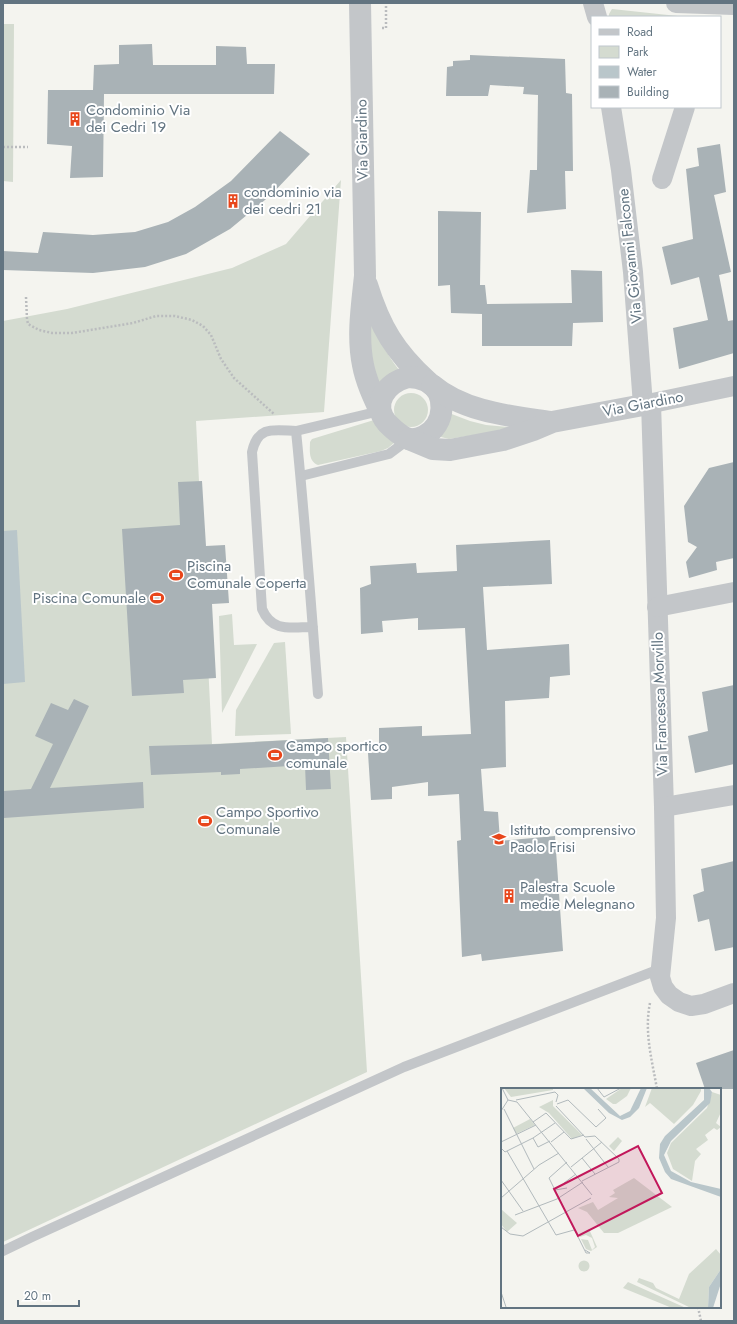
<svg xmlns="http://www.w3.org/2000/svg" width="737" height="1324" font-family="Jost,sans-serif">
  <rect width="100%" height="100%" fill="#f4f4ef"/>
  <g fill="#d4dbd0">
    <path d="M612 9 687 17H609V14Z"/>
    <path d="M3 24H14L13 182 3 181Z"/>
    <path d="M341 180 324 412 196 421 212 744 346 737 367 1072 3 1242V321L67 309 232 268 286 244Z"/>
    <path d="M367 313C376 334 385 352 399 370L379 386 365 347Z"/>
    <circle cx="411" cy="410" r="17"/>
    <path d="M449 413 470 421 486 425 508 427 511 429 449 439 437 436Z"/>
    <path d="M374 420 395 442 388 448 381 451 318 465C308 461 310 450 310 442L312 439Z"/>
    <path d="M232 614 234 645 257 644 222 713 219 616Z"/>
    <path d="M285 642 291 734 235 736 236 710 274 643Z"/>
  </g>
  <path fill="#b9c6ca" d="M17 530 25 682 3 684V531Z"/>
  <g fill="#a9b2b6">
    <path d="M152 44 153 65H216V46L246 47 247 64H275L274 94H104L103 177 70 178 72 146 47 144 48 90H93L94 65 119 64V45Z"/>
    <path d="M470 55 565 59 566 93 572 94 573 171H565L566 209 527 213 530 170H537L538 95 523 94 524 87 490 85 488 96H446L447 67 453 66V61L470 60Z"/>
    <path d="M280 131 310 154 271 195 230 229 186 254 145 267 93 273 3 270V251L38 253 43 232 93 235 135 232 168 222 195 207 231 181Z"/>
    <path d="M720 144 726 192 714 195 731 272 719 275 728 321 734 320V353L679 369 673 328 708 320 699 277 671 285 662 247 693 239 686 169 699 166 697 148Z"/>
    <path d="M438 211 481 212 480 285H485L487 304 572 303 571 270 602 271 603 322 573 323 572 346H482V314L451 313 450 285 438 286Z"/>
    <path d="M734 462V558L716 562 717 570 689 578 686 562 697 547 688 542 684 506 709 468Z"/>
    <path d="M202 481 206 546 225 545 229 603 212 604 216 678 183 680 184 693 132 696 122 529 180 525 178 482Z"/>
    <path d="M550 540 552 584 483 587 487 650 569 644 570 675 550 677 549 698 505 701 506 767 481 769 484 811 498 812 500 841 555 836 563 951 482 961 481 954 462 957 457 841 461 840 459 794 428 796V782L392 787V799L371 800 368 753 379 752V728L422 726V736L471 734 465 628 418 630V618L382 621 383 632 361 634 360 588 371 584 370 566 416 563 417 573 457 571 456 545Z"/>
    <path d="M734 685V764L695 773 688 736 708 731 702 692Z"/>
    <path d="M74 699 89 706 50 788 143 782 144 808 4 818V791L31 789 53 744 35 736 51 703 68 710Z"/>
    <path d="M328 738 331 789 306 790 305 765 240 769V774L221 775V772L151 775 149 746 220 744Z"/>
    <path d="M734 861V947L715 951 709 919 698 922 693 895 704 891 701 869Z"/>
    <path d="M734 1050V1089H705L696 1063Z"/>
  </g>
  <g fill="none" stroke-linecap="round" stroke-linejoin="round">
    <g stroke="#babcbe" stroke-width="2.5" stroke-dasharray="2 2" stroke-linecap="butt">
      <path d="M382 28H386V3"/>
      <path d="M3 147H28"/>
      <path d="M26 297 27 319 28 324 39 330 52 333H72L133 323 156 316H175L192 320 203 326 211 335 221 359 234 378 274 414"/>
      <path d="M650 1003C644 1032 652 1060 657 1089"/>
      <path d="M698 1307 701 1321"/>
    </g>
    <g stroke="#c3c6c9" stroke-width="10">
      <path d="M296 431 380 411"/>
      <path d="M301 476 389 454 409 439"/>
      <path d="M313 627C292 627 272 633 262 609L252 452C258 425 274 430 296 431 305 519 311 606 318 694"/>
      <path d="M3 1251 32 1237 404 1067 660 969"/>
    </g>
    <g stroke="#c3c6c9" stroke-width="20">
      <path d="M593 3 597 17"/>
      <path d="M676 3 734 5"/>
      <path d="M611 107 621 170 633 272 643 405 734 386"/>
      <path d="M662 179 685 107"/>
      <path d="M651 403 664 807 666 918 660 977 663 987 669 995 679 1002 691 1006 704 1004 734 993"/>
      <path d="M657 607 734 592"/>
      <path d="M664 807 734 795"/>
    </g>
    <g stroke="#c3c6c9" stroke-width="22">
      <path d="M360 3 365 276C362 305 357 336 363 365 366 381 373 396 380 411"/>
      <path d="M367 285C380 327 395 352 427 381"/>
      <path d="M408 377C414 377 420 378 426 381 448 392 446 425 424 436 420 438 414 440 409 439 401 437 392 428 387 423 370 403 387 383 408 377Z"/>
      <path d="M432 385C464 412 510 416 550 422"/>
      <path d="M409 439 433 449 450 450 503 440 533 430 552 422 643 405"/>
    </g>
  </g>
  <defs>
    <symbol id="building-bare" viewBox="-9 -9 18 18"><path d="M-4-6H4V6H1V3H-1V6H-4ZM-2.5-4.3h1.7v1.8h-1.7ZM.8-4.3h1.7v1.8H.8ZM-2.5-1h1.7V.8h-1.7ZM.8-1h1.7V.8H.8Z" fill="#e8461b" stroke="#fff" stroke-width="2.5" paint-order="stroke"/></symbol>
    <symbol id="stadium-bare" viewBox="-9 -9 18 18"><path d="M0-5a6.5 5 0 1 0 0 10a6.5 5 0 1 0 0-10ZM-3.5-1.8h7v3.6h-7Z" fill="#e8461b" stroke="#fff" stroke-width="2.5" paint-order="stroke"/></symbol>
    <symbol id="school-bare" viewBox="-9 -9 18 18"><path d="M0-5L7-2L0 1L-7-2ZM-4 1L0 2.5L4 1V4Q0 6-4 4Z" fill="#e8461b" stroke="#fff" stroke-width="2.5" paint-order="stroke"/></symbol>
  </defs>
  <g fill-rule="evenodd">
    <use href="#building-bare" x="65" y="109" width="20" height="20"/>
    <use href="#building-bare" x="223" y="191" width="20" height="20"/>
    <use href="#stadium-bare" x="166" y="565" width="20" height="20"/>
    <use href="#stadium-bare" x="147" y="588" width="20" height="20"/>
    <use href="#stadium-bare" x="265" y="745" width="20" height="20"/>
    <use href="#stadium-bare" x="195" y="811" width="20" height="20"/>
    <use href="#school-bare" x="489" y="829" width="20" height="20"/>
    <use href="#building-bare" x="499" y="886" width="20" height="20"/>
  </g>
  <g text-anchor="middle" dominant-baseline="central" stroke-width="4" stroke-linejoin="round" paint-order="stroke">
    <g font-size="15" fill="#627481" stroke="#fff" text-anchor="start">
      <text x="86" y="110">Condominio Via<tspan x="86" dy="17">dei Cedri 19</tspan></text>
      <text x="244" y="192">condominio via<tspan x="244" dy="17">dei cedri 21</tspan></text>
      <text x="187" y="566">Piscina<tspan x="187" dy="17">Comunale Coperta</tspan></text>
      <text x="146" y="598" text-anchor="end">Piscina Comunale</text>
      <text x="286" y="746">Campo sportico<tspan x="286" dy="17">comunale</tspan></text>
      <text x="216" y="812">Campo Sportivo<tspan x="216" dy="17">Comunale</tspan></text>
      <text x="510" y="830">Istituto comprensivo<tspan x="510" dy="17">Paolo Frisi</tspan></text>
      <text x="520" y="887">Palestra Scuole<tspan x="520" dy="17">medie Melegnano</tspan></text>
    </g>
    <g font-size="15" fill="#627481" stroke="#fff">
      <text transform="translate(362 140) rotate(-91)">Via Giardino</text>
      <text transform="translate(630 256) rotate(-96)">Via Giovanni Falcone</text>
      <text transform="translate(643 404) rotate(-11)">Via Giardino</text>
      <text transform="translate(660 704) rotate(-92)">Via Francesca Morvillo</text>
    </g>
  </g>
  <g transform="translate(501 1088)">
    <rect width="220" height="220" fill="#f4f4ef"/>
    <path d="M3 0H52V2L10 9ZM121 0H130L126 8 115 16H112L105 11ZM151 0H200V3L192 17 173 36 149 15 144 19ZM211 4 220 7V24L215 35 220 39 216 42 213 40 204 47 207 52 195 61 200 66 194 73 191 93 172 81 166 65 170 55 206 20ZM52 12V18L81 47 71 51 48 25 38 19ZM29 31 34 37 15 46 12 40ZM117 49 121 53 113 63 108 58ZM133 90 171 119 117 145H103L86 124 77 120 92 114 97 122 117 110 108 109 114 105 112 102ZM0 121 16 135 6 144 0 136ZM88 141 96 159 90 163 85 161 80 151 87 152 91 162 94 159 91 150 85 147 79 149 78 146ZM215 161 220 167V181L208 199 207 220H190L136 194 138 190 152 195 155 200 178 211 188 186ZM77.5 178a5.5 5.5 0 1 1 11 0a5.5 5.5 0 1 1-11 0ZM127 194 185 220H171L122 200Z" fill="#d4dbd0"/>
    <path d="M82 0H89L119 28 129 23 140 0H146L138 20 129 29 121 32 108 25ZM203 0H208L211 4 209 15 170 53 163 67 170 83 190 94 220 101V109L170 91 164 84 158 70 159 56 164 48 203 12ZM220 181V195L212 220H207L208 199Z" fill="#b9c6ca"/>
    <path fill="none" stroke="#b1b9bc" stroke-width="1" d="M1 0 7 12M96 0 103 9 120 0M7 12 16 14 91 107M15 12 54 4 57 7 55 14M56 16 67 12 95 39 105 30 97 21M55 18 84 49 94 48 118 71V74L81 93M3 21 33 81M0 23 7 12M32 34 45 25 70 51 83 47M32 50 37 59 49 53M85 51 107 79M0 54 35 37M50 54 63 44M0 60 4 64 32 50 54 35M6 63 55 147 73 142M81 70 94 86M66 74 48 90 85 165H89L84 162M70 79 101 54M0 92 22 123M63 95 75 86M54 102 66 100M0 110 38 77 58 65M14 127 56 111 82 94M0 139 9 146 22 148 90 110M0 204 5 219"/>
    <path fill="#c2185b" fill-opacity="0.15" stroke="#c2185b" stroke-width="2" d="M137 58 161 105 77 148 53 101Z"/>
    <rect width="220" height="220" fill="none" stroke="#627481" stroke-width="2"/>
  </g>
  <rect width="737" height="1324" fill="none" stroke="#627481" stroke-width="8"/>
  <rect x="591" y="16" width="130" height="92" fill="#ffffff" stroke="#c0c7cd"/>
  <rect x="599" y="29" width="20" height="6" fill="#c3c6c9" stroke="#c0c7cd"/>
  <text x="627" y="36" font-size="12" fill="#627481">Road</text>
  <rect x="599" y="46" width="20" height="12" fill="#d4dbd0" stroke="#c0c7cd"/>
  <text x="627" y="56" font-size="12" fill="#627481">Park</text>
  <rect x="599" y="66" width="20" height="12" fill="#b9c6ca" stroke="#c0c7cd"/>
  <text x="627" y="76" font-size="12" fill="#627481">Water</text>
  <rect x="599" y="86" width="20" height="12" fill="#a9b2b6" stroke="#c0c7cd"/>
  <text x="627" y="96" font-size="12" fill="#627481">Building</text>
  <path d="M18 1300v6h61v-6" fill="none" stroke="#627481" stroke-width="2"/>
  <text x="24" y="1300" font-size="12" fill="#627481" stroke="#ffffff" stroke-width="3" paint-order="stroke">20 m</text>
</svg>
